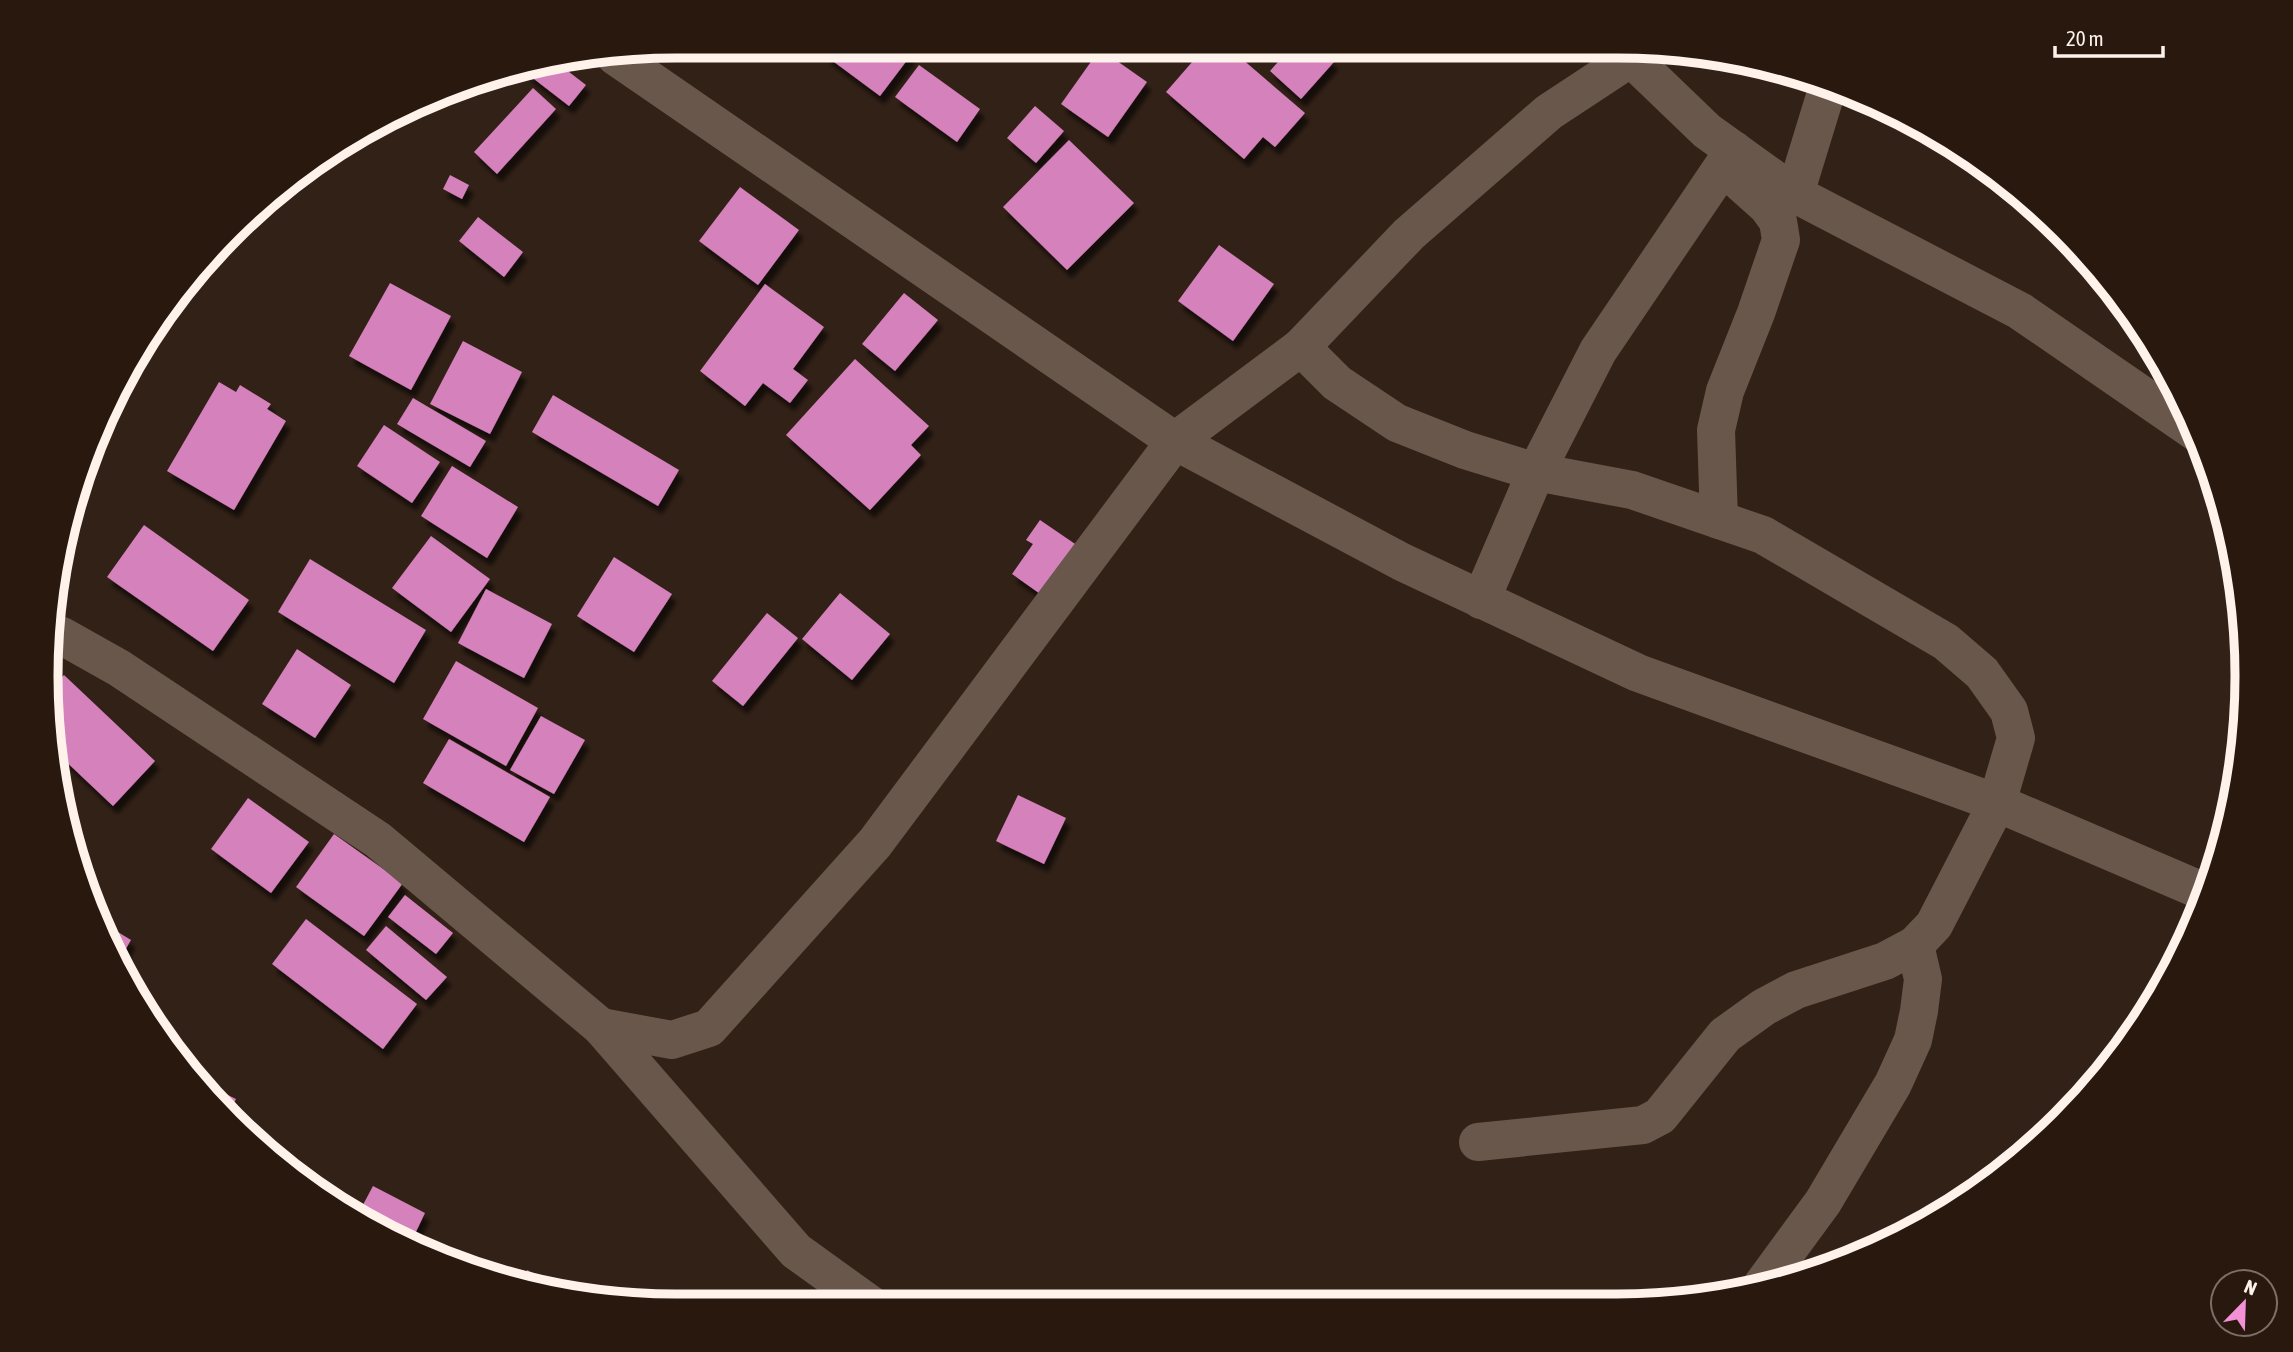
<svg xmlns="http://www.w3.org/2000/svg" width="2293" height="1352" font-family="'Asap Condensed',sans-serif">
  <defs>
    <filter id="shadow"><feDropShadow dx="4.5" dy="8" stdDeviation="2" flood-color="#0009"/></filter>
  </defs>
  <rect width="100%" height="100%" fill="#322117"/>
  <g fill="#d581bc" filter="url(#shadow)">
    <path d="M834 46H898L911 55 880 96 826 56Z"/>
    <path d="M1206 46H1227L1305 113 1275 147 1263 137 1244 159 1166 92Z"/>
    <path d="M1267 46H1281L1275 53Z"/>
    <path d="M1292 46H1317L1334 62 1301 99 1270 71Z"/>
    <path d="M1100 49 1147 82 1108 137 1061 104Z"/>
    <path d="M560 65 586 85 569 106 525 72Z"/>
    <path d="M919 65 980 109 957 142 895 97Z"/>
    <path d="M533 88 556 109 497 174 474 152Z"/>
    <path d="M1035 106 1064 131 1036 163 1007 138Z"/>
    <path d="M1069 140 1134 203 1067 270 1003 207Z"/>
    <path d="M450 175 469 185 462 199 443 189Z"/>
    <path d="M740 187 799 230 758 285 699 241Z"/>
    <path d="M478 217 523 252 504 277 459 241Z"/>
    <path d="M1219 245 1274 284 1233 341 1178 301Z"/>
    <path d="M390 283 451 316 411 390 349 356Z"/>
    <path d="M765 284 824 327 793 369 808 380 790 403 763 383 745 406 700 371Z"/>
    <path d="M904 293 938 320 895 371 862 344Z"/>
    <path d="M463 341 522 372 490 434 430 404Z"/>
    <path d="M855 359 929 426 911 445 921 455 870 510 786 435Z"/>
    <path d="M219 382 236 392 240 385 271 404 267 409 286 421 234 510 167 471Z"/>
    <path d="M553 395 679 470 658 506 532 432Z"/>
    <path d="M413 398 486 441 470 467 397 424Z"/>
    <path d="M384 425 440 462 412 503 357 466Z"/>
    <path d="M452 466 518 507 487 558 421 516Z"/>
    <path d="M1040 520 1081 548 1046 598 1012 574 1033 544 1026 540Z"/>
    <path d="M144 525 249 600 213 651 107 577Z"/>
    <path d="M431 536 490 579 451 632 392 588Z"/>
    <path d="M614 557 672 594 634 652 577 616Z"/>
    <path d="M310 559 426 630 394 683 278 612Z"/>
    <path d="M486 589 552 624 524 678 458 643Z"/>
    <path d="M840 593 890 634 852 680 802 639Z"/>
    <path d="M767 613 798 638 743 706 712 681Z"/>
    <path d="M297 649 351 685 315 738 262 704Z"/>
    <path d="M456 661 538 708 506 766 423 719Z"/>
    <path d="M64 675 155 761 113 806 58 754 48 691Z"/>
    <path d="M541 716 585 740 554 794 510 770Z"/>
    <path d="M449 739 550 797 524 842 423 783Z"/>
    <path d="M1018 795 1066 818 1044 864 996 841Z"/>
    <path d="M248 798 309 842 271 893 211 849Z"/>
    <path d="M334 834 403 883 364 936 296 887Z"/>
    <path d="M405 895 453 933 436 954 388 917Z"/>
    <path d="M306 919 417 1004 383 1049 272 964Z"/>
    <path d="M103 923 131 940 121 957 109 935Z"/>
    <path d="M386 926 447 977 426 1000 366 950Z"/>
    <path d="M199 1081 236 1099 230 1111Z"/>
    <path d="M373 1186 425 1213 411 1242 357 1216Z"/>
    <path d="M527 1270 569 1291V1292L521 1283Z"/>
  </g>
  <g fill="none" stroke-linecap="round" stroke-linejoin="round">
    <g stroke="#6a574b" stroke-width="38">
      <path d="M615 56 1175 441 1402 562 1638 673 1997 803 2207 893"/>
      <path d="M1631 58 1707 131 1795 194 2020 311 2200 435"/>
      <path d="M1795 194 1829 83"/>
      <path d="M1301 347 1337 383 1397 423 1465 450 1536 472 1632 490 1763 535 1946 642 1982 673 2009 711 2016 738 1997 803 1934 925 1915 945 1885 961 1796 990 1764 1007 1725 1035 1660 1116 1643 1125 1478 1142"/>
      <path d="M1719 520 1716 430 1725 391 1756 313 1781 240 1778 221 1767 206 1730 173"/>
      <path d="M1481 600 1536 472 1598 351 1734 150"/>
      <path d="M52 636H62L119 668 378 840 601 1027 796 1251 871 1305"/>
      <path d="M601 1027 672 1040 709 1028 875 843 1175 441 1301 347 1409 234 1549 112 1631 58 1642 47"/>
      <path d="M1760 1288 1823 1202 1893 1084 1913 1040 1919 1011 1923 979 1915 945"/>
    </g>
  </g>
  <path d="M0 0H2293V1352H0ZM676 58H1617A618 618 0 0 1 2235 676V676A618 618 0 0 1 1617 1294H676A618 618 0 0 1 58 676V676A618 618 0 0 1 676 58Z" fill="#28180e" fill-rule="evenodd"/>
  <path fill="none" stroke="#fef2eb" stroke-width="9" d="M676 58H1617A618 618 0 0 1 2235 676V676A618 618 0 0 1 1617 1294H676A618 618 0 0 1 58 676V676A618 618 0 0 1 676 58Z"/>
  <g transform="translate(2244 1303) rotate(23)"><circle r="33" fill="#28180e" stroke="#7e6f66" stroke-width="2"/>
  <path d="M0-5L12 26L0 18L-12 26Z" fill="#f391d6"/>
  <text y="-10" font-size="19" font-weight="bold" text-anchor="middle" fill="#fef2eb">N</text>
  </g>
  <path d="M2055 46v10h108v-10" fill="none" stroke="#fef2eb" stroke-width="3.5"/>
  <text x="2066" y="46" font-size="21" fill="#fef2eb" stroke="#28180e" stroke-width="5" paint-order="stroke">20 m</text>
</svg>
